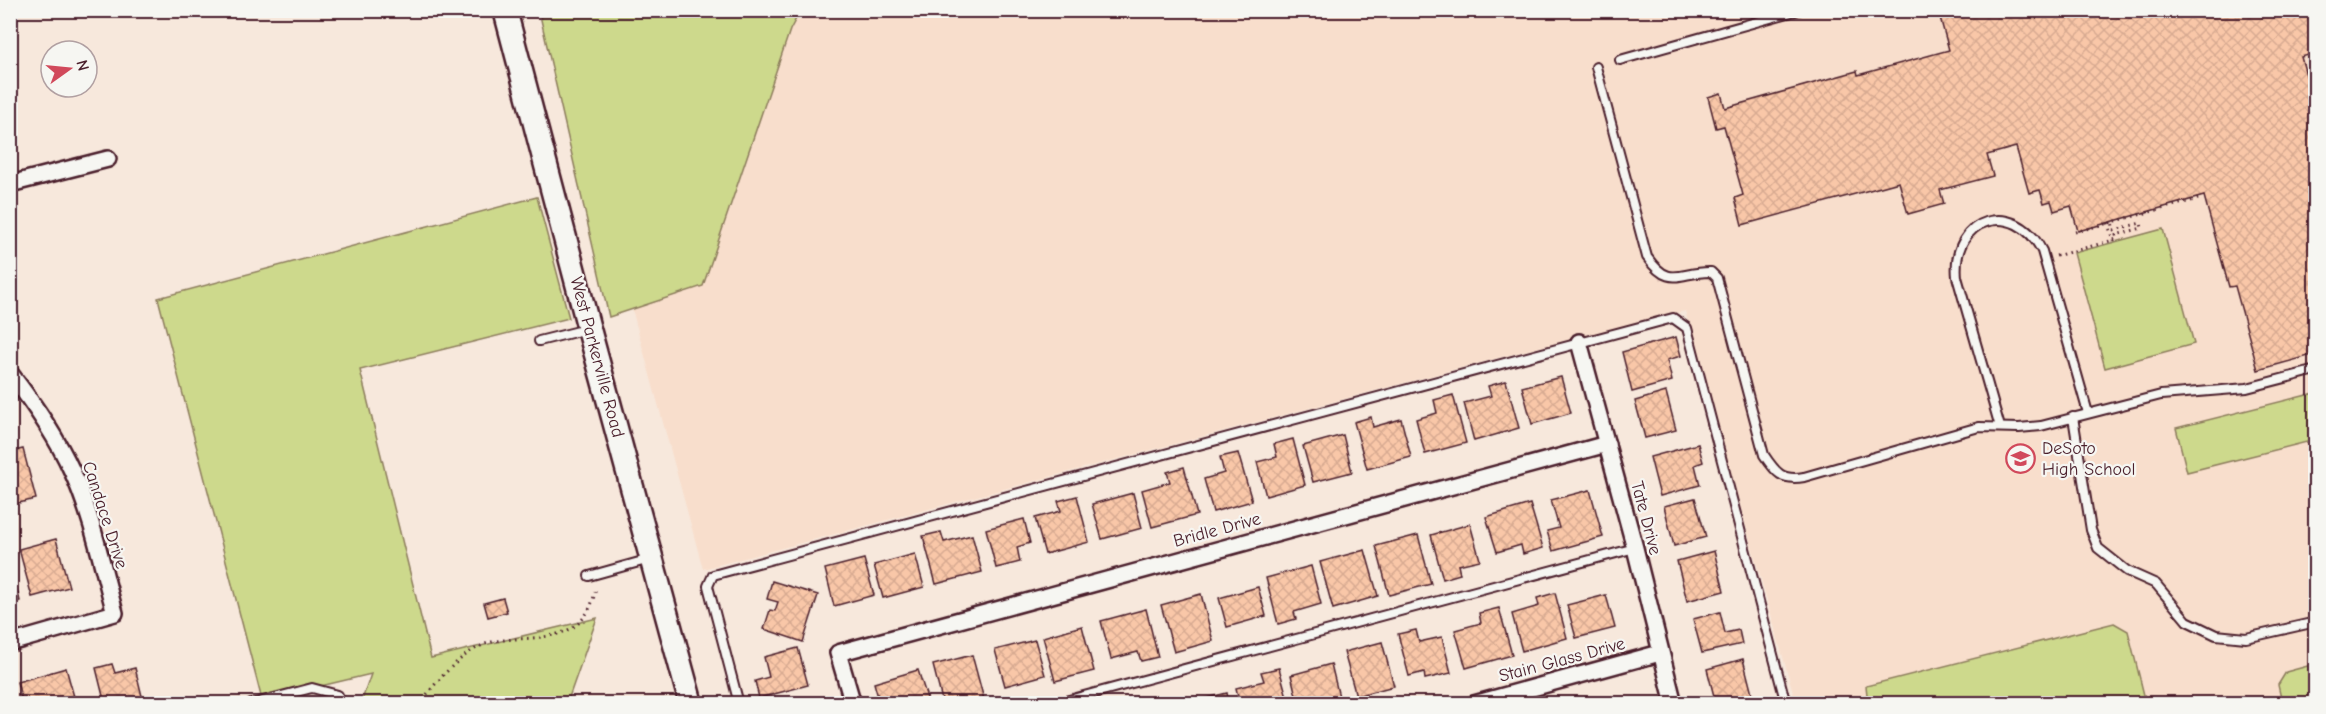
<svg xmlns="http://www.w3.org/2000/svg" width="2326" height="714" font-family="'Comic Neue',sans-serif">
  <defs>
    <pattern id="building-cross-hatch" width="8" height="8" patternUnits="userSpaceOnUse" patternTransform="scale(1.5)"><rect width="8" height="8" fill="#f9c7a8"/><path d="M0 0l8 8M0 8l8-8" fill="none" stroke="#d7aa91"/></pattern>
  </defs>
  <rect width="100%" height="100%" fill="#f7e8dc"/>
  <filter id="ink" filterUnits="userSpaceOnUse"><feTurbulence type="fractalNoise" baseFrequency=".0167" numOctaves="2"/><feDisplacementMap in="SourceGraphic" scale="12" xChannelSelector="R" yChannelSelector="G"/><feConvolveMatrix kernelMatrix="1 2 1 2 8 2 1 2 1" color-interpolation-filters="sRGB"/></filter>
  <g filter="url(#ink)">
    <path fill="#f8decc" d="M800 11H2315V703H1796L1685 311 1540 347 703 569 632 309 703 286 790 30Z"/>
    <g fill="#cdd98c" stroke="#8c7c5c" stroke-width="1.5">
      <path d="M539 11H800L790 30 703 286 609 317Z"/>
      <path d="M537 197 569 318 360 370 431 658 597 618 567 703H361L371 674 262 700 158 298Z"/>
      <path d="M2163 229 2194 344 2105 368 2074 253Z"/>
      <path d="M2315 393V440L2187 472 2176 428Z"/>
      <path d="M2114 623 2128 631 2146 703H1868L1866 686Z"/>
      <path d="M2315 664V703H2282L2278 685 2286 672Z"/>
    </g>
    <g fill="url(#building-cross-hatch)" stroke="#4a1f2b" stroke-width="1.5">
      <path d="M1938 10H2316V53L2301 57 2316 110V354L2258 370 2235 286 2229 287 2204 196 2078 231 2071 206 2054 211 2051 201 2044 203 2040 190 2029 193 2016 147 1987 155 1993 176 1940 190 1944 204 1908 214 1899 182 1742 225 1735 198 1743 195 1724 126 1716 128 1708 97 1721 93 1725 108 1857 71 1858 75 1949 50Z"/>
      <path d="M1676 337 1681 356 1667 360 1672 381 1632 392 1622 352Z"/>
      <path d="M1561 377 1571 413 1532 424 1522 387Z"/>
      <path d="M1506 381 1519 428 1474 441 1464 403 1491 396 1488 386Z"/>
      <path d="M1666 392 1676 430 1645 438 1635 401Z"/>
      <path d="M1453 395 1466 443 1425 454 1416 419 1437 413 1434 400Z"/>
      <path d="M1371 417 1373 427 1401 419 1411 457 1367 469 1354 422Z"/>
      <path d="M1343 435 1352 472 1313 482 1303 446Z"/>
      <path d="M1293 439 1305 485 1266 496 1257 462 1277 457 1274 444Z"/>
      <path d="M1698 444 1703 462 1695 465 1700 485 1660 496 1650 457Z"/>
      <path d="M23 449 36 499 10 505V452Z"/>
      <path d="M1238 453 1252 501 1213 512 1204 479 1224 473 1220 457Z"/>
      <path d="M1184 467 1197 515 1152 527 1142 490 1170 482 1167 472Z"/>
      <path d="M1590 490 1603 537 1553 551 1547 531 1559 528 1551 500Z"/>
      <path d="M1133 493 1142 528 1102 539 1092 504Z"/>
      <path d="M1077 496 1089 542 1045 554 1035 518 1061 511 1058 501Z"/>
      <path d="M1695 498 1706 537 1674 546 1664 506Z"/>
      <path d="M1530 504 1543 548 1523 554 1521 545 1497 552 1486 517Z"/>
      <path d="M1024 519 1030 543 1017 547 1020 562 996 568 986 529Z"/>
      <path d="M1470 524 1480 560 1458 565 1460 574 1443 579 1431 535Z"/>
      <path d="M941 532 944 542 972 535 982 572 936 584 923 536Z"/>
      <path d="M1418 535 1431 584 1389 595 1376 546Z"/>
      <path d="M56 539 69 587 32 597 19 549Z"/>
      <path d="M1365 550 1378 596 1333 609 1320 562Z"/>
      <path d="M1714 551 1724 591 1687 601 1677 561Z"/>
      <path d="M915 554 924 587 883 598 874 565Z"/>
      <path d="M864 559 874 595 834 606 825 569Z"/>
      <path d="M10 562 20 601 10 603Z"/>
      <path d="M1311 566 1321 604 1294 612 1296 619 1278 624 1266 578Z"/>
      <path d="M772 581 818 595 803 642 764 629 770 610 775 611 778 602 767 599Z"/>
      <path d="M1258 587 1266 616 1227 627 1219 598Z"/>
      <path d="M1555 593 1567 638 1522 651 1512 614 1539 606 1537 598Z"/>
      <path d="M1201 594 1213 641 1174 652 1161 605Z"/>
      <path d="M1606 595 1615 628 1576 638 1567 605Z"/>
      <path d="M503 598 507 612 488 617 484 603Z"/>
      <path d="M1499 608 1512 655 1466 668 1455 630 1481 623 1479 613Z"/>
      <path d="M1146 609 1158 657 1141 661 1138 652 1111 659 1101 621Z"/>
      <path d="M1720 612 1725 633 1739 630 1742 644 1702 653 1693 619Z"/>
      <path d="M1082 626 1094 671 1055 681 1043 637Z"/>
      <path d="M1416 630 1419 642 1442 637 1451 673 1425 679 1424 672 1409 676 1398 634Z"/>
      <path d="M1035 640 1045 675 1005 686 995 650Z"/>
      <path d="M1382 642 1394 686 1356 696 1344 652Z"/>
      <path d="M798 648 808 685 759 698 755 681 769 677 764 657Z"/>
      <path d="M972 655 985 703 943 704 933 665Z"/>
      <path d="M1743 659 1753 698 1732 704H1716L1707 669Z"/>
      <path d="M112 664 115 673 135 668 144 704H105L96 668Z"/>
      <path d="M1331 664 1340 701 1330 704H1298L1291 675Z"/>
      <path d="M66 668 76 704H23L17 682Z"/>
      <path d="M1279 668 1289 704H1240L1236 688 1264 681 1261 672Z"/>
      <path d="M918 670 929 704H880L874 683Z"/>
      <path d="M1227 693 1229 704H1187V703Z"/>
      <path d="M1168 696 1170 704H1149V700Z"/>
      <path d="M811 699 812 704H795Z"/>
    </g>
    <g fill="none" stroke-linecap="round" stroke-linejoin="round">
      <defs>
        <g id="service">
          <path d="M1620 60 1799 10"/>
          <path d="M1596 67 1647 257C1670 290 1680 271 1711 272L1717 278 1764 455C1776 473 1782 481 1804 477L1979 427 2019 428 2041 426 2161 395 2247 388 2316 370"/>
          <path d="M539 341 587 329"/>
          <path d="M2073 417 2091 530 2098 548 2127 571 2156 584 2187 621 2216 635 2246 638 2316 622"/>
          <path d="M2000 427 1957 277C1951 217 2015 198 2042 251L2088 413"/>
          <path d="M589 576 650 559"/>
          <path d="M251 704 312 688 338 695 341 704"/>
          <path d="M739 704 708 586 713 575 1673 318 1687 328 1786 704"/>
          <path d="M1054 704 1635 548"/>
        </g>
        <g id="minor">
          <path d="M10 184 108 159"/>
          <path d="M1579 342 1635 548 1674 704"/>
          <path d="M10 373C34 404 56 436 72 471 92 516 102 565 115 613L10 643"/>
          <path d="M853 704 838 653 1607 444"/>
          <path d="M1474 704 1660 653"/>
        </g>
        <path id="secondary" d="M505 10 589 329 691 704"/>
      </defs>
      <use href="#service" stroke="#4a1f2b" stroke-width="12"/>
      <use href="#minor" stroke="#4a1f2b" stroke-width="20"/>
      <use href="#secondary" stroke="#4a1f2b" stroke-width="27"/>
      <g stroke="#4a1f2b" stroke-width="3" stroke-dasharray="1.5 4.5" stroke-linecap="butt">
        <path d="M2108 223 2113 241"/>
        <path d="M2075 232 2202 198"/>
        <path d="M2056 256 2117 239 2116 235 2142 228 2141 223 2114 230 2112 222"/>
        <path d="M420 704C436 681 459 655 485 644 495 640 506 640 516 639 557 637 588 634 596 587"/>
      </g>
      <use href="#service" stroke="#f6f6f2" stroke-width="8"/>
      <use href="#minor" stroke="#f6f6f2" stroke-width="15"/>
      <use href="#secondary" stroke="#f6f6f2" stroke-width="22"/>
    </g>
  </g>
  <defs>
    <symbol id="school-ring" viewBox="-11 -11 22 22"><circle r="9.5" fill="#f6f6f2" stroke="#d1495b" stroke-width="1.5"/><path d="M0-5L7-2L0 1L-7-2ZM-4 1L0 2.5L4 1V4Q0 6-4 4Z" fill="#d1495b"/></symbol>
  </defs>
  <g fill-rule="evenodd">
    <use href="#school-ring" x="2004" y="442" width="33" height="33"/>
  </g>
  <g text-anchor="middle" dominant-baseline="central" stroke-width="4.5" stroke-linejoin="round" paint-order="stroke">
    <g font-size="18" fill="#4a1f2b" stroke="#f6f6f2">
      <text transform="translate(597 357) rotate(75)">West Parkerville Road</text>
      <text transform="translate(105 515) rotate(72)">Candace Drive</text>
      <text transform="translate(1646 518) rotate(75)">Tate Drive</text>
      <text transform="translate(1217 530) rotate(-15)">Bridle Drive</text>
      <text transform="translate(1562 660) rotate(-15)">Stain Glass Drive</text>
    </g>
    <g font-size="18" fill="#4a1f2b" stroke="#f6f6f2" text-anchor="start">
      <text x="2042" y="448">DeSoto<tspan x="2042" dy="21">High School</tspan></text>
    </g>
  </g>
  <rect width="2326" height="714" fill="none" stroke="#f6f6f2" stroke-width="36"/>
  <rect x="18" y="18" width="2290" height="678" fill="none" stroke="#4a1f2b" stroke-width="2" filter="url(#ink)"/>
  <g transform="translate(69 69) rotate(75)"><circle r="28" fill="#f6f6f2" stroke="#b1a0a2" stroke-width="1.5"/>
  <path d="M0-4.5L10 22L0 15L-10 22Z" fill="#d1495b"/>
  <text y="-9" font-size="16" font-weight="bold" text-anchor="middle" fill="#4a1f2b">N</text>
  </g>
</svg>
